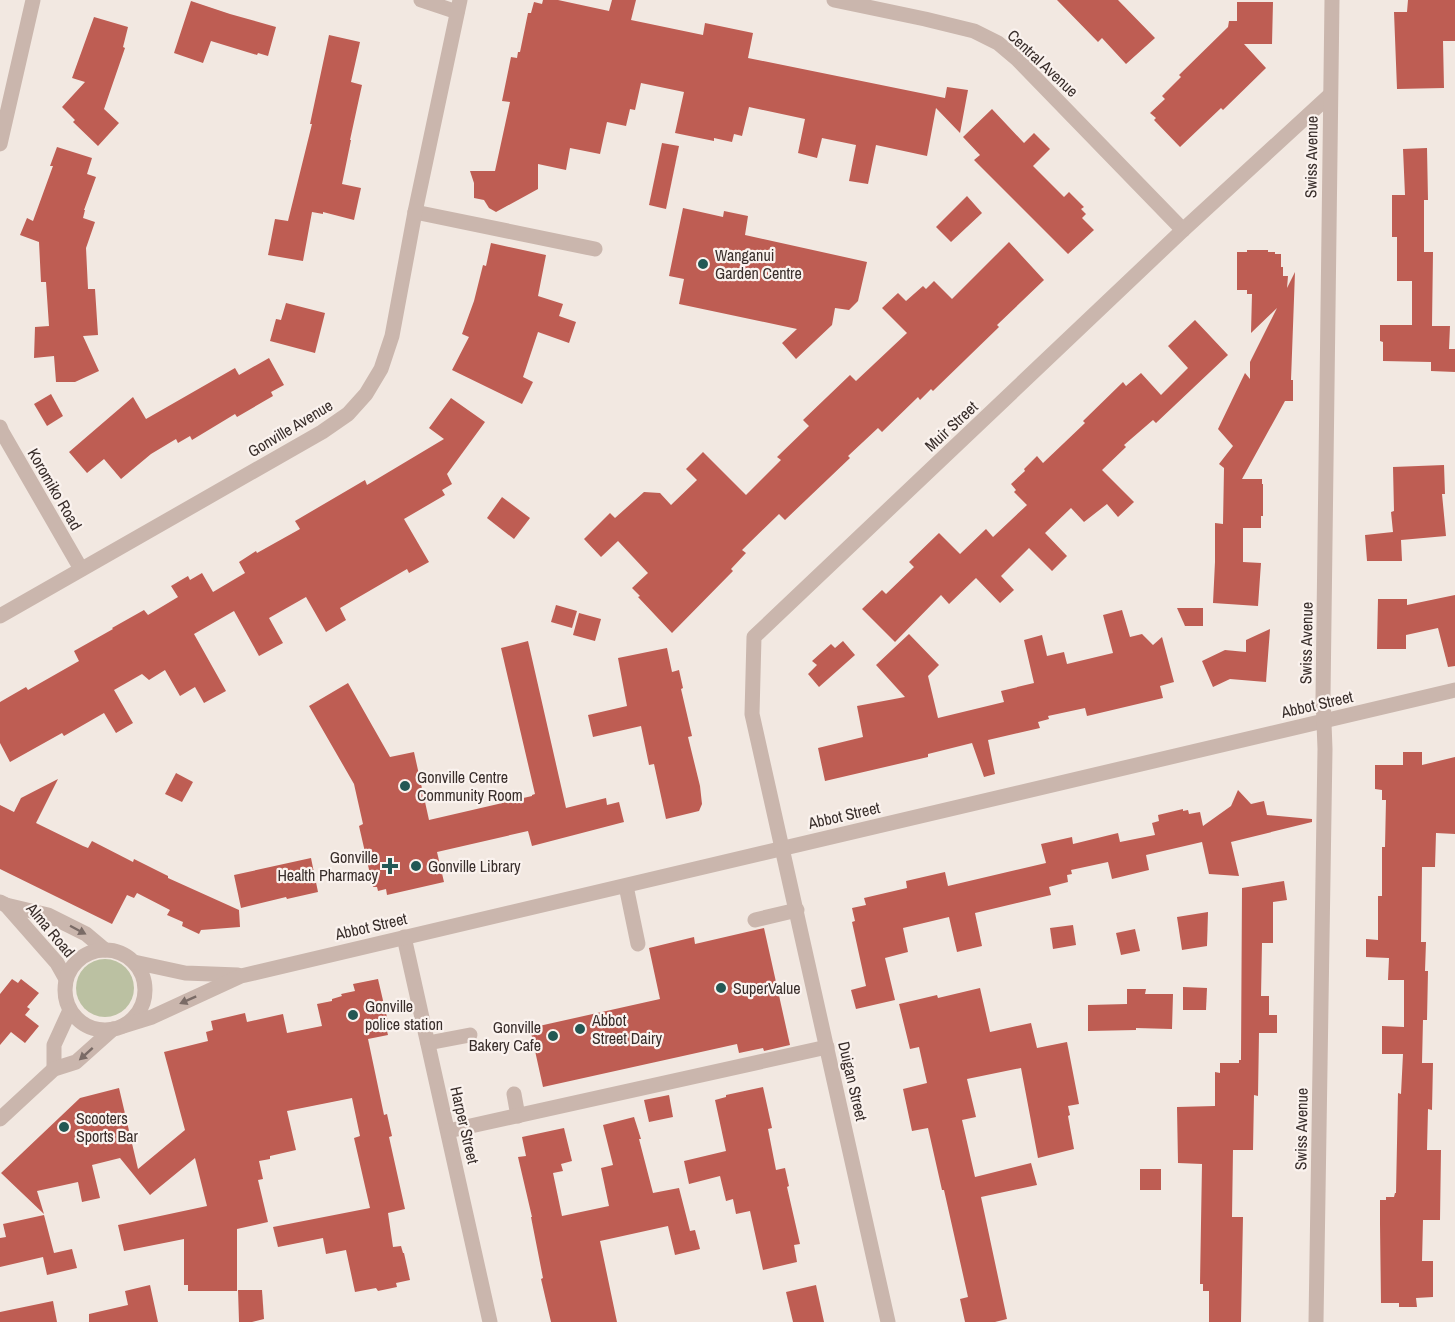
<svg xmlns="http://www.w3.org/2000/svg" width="1455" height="1322" font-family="'Archivo Narrow',sans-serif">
  <rect width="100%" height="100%" fill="#f2e8e1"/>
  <circle fill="#bbc1a2" cx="105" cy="988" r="29"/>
  <g fill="#be5d53">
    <path d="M543 0H558L609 11 612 0H636L631 20 703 35 705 23 753 33 748 58 945 98 947 87 968 90 960 133 936 108 927 156 876 145 868 184 849 181 856 145 822 138 817 158 798 153 805 119 749 107 742 136 734 134 732 142 714 138V141L675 133 684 92 641 83 635 110 630 109 626 126 607 122 600 154 570 148 566 170 538 164V189L496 212 489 208 484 200 474 198V183L470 171H495L510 102 502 101 511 57 517 58 518 52H520L528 13H531L534 2 542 4Z"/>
    <path d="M1057 0H1118L1155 38 1126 64 1102 38 1098 42Z"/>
    <path d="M1408 0H1455V41H1443L1444 88 1397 89 1394 12H1407Z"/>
    <path d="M191 1 230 14 276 27 268 56 258 53 257 55 211 41 203 63 174 53Z"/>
    <path d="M1237 2H1273L1272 44H1244L1266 68 1223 110 1221 108 1180 147 1154 120 1156 118 1150 113 1165 99 1162 96 1181 77 1179 75 1228 27 1229 21H1237Z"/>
    <path d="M94 17 128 27 123 47 125 48 104 109 119 123 98 146 73 122 75 120 62 107 85 82 72 78Z"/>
    <path d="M329 35 360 42 351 82 362 85 350 140H351L342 184 361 188 354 220 323 212V214L312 212 303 261 268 255 275 219 288 221 312 124H310Z"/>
    <path d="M992 109 1024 143 1034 133 1050 149 1033 166 1064 197 1069 192 1084 207 1081 209 1086 214 1082 218 1094 230 1068 254 974 160 980 155 963 137Z"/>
    <path d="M662 143 679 146 666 209 649 205Z"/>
    <path d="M57 147 92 158 87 174 96 177 84 210H85L83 218 95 222 86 248 88 289H95L98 335 83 336 99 371 75 382H56L54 356 34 358 35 327 49 326 46 282H41L39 242 20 235 27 218 33 221 53 166H50Z"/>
    <path d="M1427 148 1428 200H1424V252H1433L1432 326H1450L1449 349H1455V372L1431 371V362L1383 361V342L1380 341V325H1412V281H1397V237H1392V195H1405L1403 149Z"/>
    <path d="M967 196 982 213 951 242 936 227Z"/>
    <path d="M683 208 723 217 724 211 748 216 745 235 867 262 858 301 849 310 835 308 832 325 796 359 782 343 797 329 679 304 684 279 669 276Z"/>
    <path d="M1009 242 1044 280 997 325 999 327 933 391 931 389 920 400 918 397 882 432 878 428 848 456 850 458 785 520 779 514 742 550 746 553 731 569 733 571 672 633 638 597 640 596 632 588 648 573 618 541 601 557 584 539 610 513 615 518 644 492 660 493 671 505 697 480 686 469 703 452 746 495 781 460 777 457 809 426 803 420 850 375 856 381 907 333 882 308 898 293 906 301 923 286 926 289 934 281 952 299Z"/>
    <path d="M491 243 546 255 538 296 563 304 559 316 576 322 569 343 538 332 523 377 533 382 522 404 452 370 469 337 462 334 474 301 483 265 486 266Z"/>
    <path d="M1247 250H1268V252H1275V254H1281V267H1283V276H1288L1287 288 1295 272 1291 380H1293V401H1285L1242 479H1262V484H1263V516H1261V528H1243V562L1261 563 1258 606 1213 603 1215 562V523L1223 524 1224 468 1219 464 1233 446 1218 429 1245 373 1250 379V362L1277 308 1251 333 1252 294H1247V290H1237V252H1247Z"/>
    <path d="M286 303 325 313 315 353 270 341 276 319 281 320Z"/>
    <path d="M1195 320 1228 355 1156 423 1153 420 1124 445 1126 447 1102 470 1134 502 1118 517 1107 504 1084 522 1071 508 1045 533 1067 556 1052 571 1029 548 1001 576 1014 590 1000 603 976 578 949 604 941 595 895 642 862 609 882 590 886 594 914 567 909 562 939 533 960 554 986 529 993 537 1027 505 1014 492 1016 490 1011 484 1025 471 1024 469 1037 456 1043 463 1085 423 1083 421 1123 382 1126 386 1141 373 1161 395 1188 368 1168 346Z"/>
    <path d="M269 358 284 385 271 392 273 396 237 417 235 414 192 440 190 436 178 443 176 439 151 454 121 479 104 459 87 473 69 452 133 397 146 419 235 368 239 375Z"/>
    <path d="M51 394 63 416 47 426 34 404Z"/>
    <path d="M451 398 485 422 447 474 452 484 442 490 445 495 404 519 429 562 409 573 407 569 340 608 346 620 326 632 306 597 269 618 283 643 259 656 234 611 194 634 226 691 204 703 195 687 180 696 165 670 149 680 142 674 114 690 133 723 116 733 104 713 64 736 62 733 10 762 0 743V702L26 687 28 690 79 661 74 651 113 629 112 628 144 610 148 615 178 597 171 586 188 576 190 580 202 573 213 592 245 573 239 562 256 551 257 553 300 529 295 521 365 480 367 485 444 439 429 428Z"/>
    <path d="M1444 465 1445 494H1442L1446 536 1401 540 1402 561H1367L1365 535 1393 532 1391 512 1394 511 1393 467Z"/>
    <path d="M502 497 530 518 514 539 487 518Z"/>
    <path d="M1455 595V666L1448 667 1438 628 1406 635V649H1377L1378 599H1407V605Z"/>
    <path d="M556 605 577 611 572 628 551 622Z"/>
    <path d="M1177 608H1203V626H1185Z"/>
    <path d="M1122 610 1130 637 1142 634 1153 645 1162 637 1174 682 1160 686 1163 698 1087 716 1085 708 1048 716 1049 719 1038 722 1040 728 988 740 995 774 984 777 972 743 928 754V757L825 781 818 748 863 737 857 706 905 697 876 665 909 634 939 665 928 676 938 718 1004 702 1001 691 1034 683 1024 640 1042 635 1047 656 1064 652 1067 664 1113 653 1103 615Z"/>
    <path d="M579 613 601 619 595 641 573 635Z"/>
    <path d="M1270 629 1266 682 1230 679 1213 687 1202 661 1225 650 1246 652V640Z"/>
    <path d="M528 641 566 808 606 798 607 805 619 802 624 822 532 846 528 831 437 852 444 882 387 895 386 889 378 891 377 887H373L359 826 363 824 354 784 309 706 348 683 390 757 414 752 429 820 532 796V795L535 794 501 648Z"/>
    <path d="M843 641 855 655 819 687 808 674 817 665 812 661 831 644 835 648Z"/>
    <path d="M667 648 672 672 679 670 683 688 681 689 692 736 688 737 700 786 702 804 699 811 666 819 654 764 649 765 641 726 593 737 588 715 627 706 618 658Z"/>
    <path d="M1403 752H1422V765L1455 757V834L1436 833 1435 867H1422L1421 942H1426L1425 971H1428L1427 1020H1423L1422 1063H1433L1432 1110 1428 1109 1427 1150H1441L1440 1220H1423L1422 1261H1433V1297L1416 1298 1417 1307H1399V1303H1381L1380 1224V1200H1386V1197H1394L1395 1193H1396L1398 1093 1401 1094 1403 1054H1382V1026L1404 1027V980H1388L1389 958 1366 957V939L1378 940V896H1382V847H1385L1386 800H1382V790L1375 789V765H1403Z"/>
    <path d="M176 773 193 782 182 802 165 794Z"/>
    <path d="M58 779 36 823 83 846 88 848 92 841 133 862 134 859 168 876V878L239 910 240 927 201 930 199 934 182 926 183 922 167 915 170 910 137 893 134 898 127 895 112 924 0 869V805L14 812 21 798Z"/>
    <path d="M1238 790 1251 804 1264 801 1267 815 1312 819V822L1231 842 1239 876 1209 874 1202 842 1146 855 1149 870 1112 879 1108 862 1071 870 1072 874 1067 875 1068 882 1049 887 1051 895 975 913 982 946 957 952 949 917 903 928 908 952 885 958 895 1000 856 1009 851 990 866 986 852 922 855 921 852 908 866 905 864 898 907 888 906 881 945 872 948 886 1046 863 1041 844 1072 837 1073 844 1118 833 1120 842 1155 835 1152 823 1159 821 1158 815 1183 809V811L1188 810 1189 814 1200 812 1203 826 1231 806Z"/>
    <path d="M311 858 318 892 287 899 286 897 241 908 234 875Z"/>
    <path d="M1284 881 1287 900 1273 902V943H1262L1261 996H1269V1015H1277V1033H1259L1258 1096 1254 1095 1253 1150H1233L1232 1217H1243L1241 1322H1209V1291H1203V1284H1200L1202 1164 1178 1163 1177 1107 1215 1106V1072L1220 1073V1063H1239V1060H1241L1242 888Z"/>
    <path d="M1208 912 1207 946 1182 950 1177 917Z"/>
    <path d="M1073 925 1076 945 1053 949 1050 928Z"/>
    <path d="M764 928 790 1045 764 1051 763 1048 739 1053 737 1044 543 1087 530 1028 660 999 649 948 694 937 695 944Z"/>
    <path d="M1135 929 1140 951 1121 955 1116 933Z"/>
    <path d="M12 979 18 983 21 979 39 993 27 1007 30 1009 25 1015 39 1026 25 1043 11 1032 0 1045V994Z"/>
    <path d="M378 979 389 1026 386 1027 388 1035 368 1039 384 1115 387 1114 392 1136 389 1137 405 1209 388 1213 393 1247 401 1246 403 1253H404L410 1280 396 1283 397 1287 378 1291 376 1288 355 1292 346 1250 326 1254 323 1238 278 1247 273 1227 370 1208 354 1138 360 1136 352 1098 287 1111 296 1150 270 1156V1159L259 1161 263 1179 258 1180 268 1222 237 1229V1291H188V1285H184V1239L124 1251 118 1225 207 1206 195 1158 150 1195 120 1158 92 1165 100 1198 82 1202 78 1182 37 1191 44 1214 1 1173 80 1098 119 1088 138 1169 185 1130 164 1052 208 1041 206 1032 213 1030 211 1021 245 1013 247 1022 283 1014 287 1033 322 1026 317 1004 332 1001V999L342 996 341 994 355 991 353 984Z"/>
    <path d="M1183 987 1207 988 1206 1010H1183Z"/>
    <path d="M980 988 990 1032 1031 1023 1037 1048 1067 1042 1079 1104 1068 1106 1070 1115 1068 1116 1074 1149 1038 1158 1021 1068 967 1079 976 1117 962 1120 975 1177 1031 1163 1037 1185 981 1197 1007 1319 995 1322H965L960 1299 968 1297 944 1190H942L928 1128 912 1131 903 1089 927 1083 919 1047 910 1049 899 1004 937 995 938 998Z"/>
    <path d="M1127 989H1146L1145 994H1173L1172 1029 1136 1028V1030L1088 1031V1005L1127 1004Z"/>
    <path d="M763 1087 772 1128 768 1129 776 1170 785 1168 789 1186 787 1187 800 1244 794 1245 797 1262 763 1270 750 1211 736 1214 733 1199 726 1201 720 1176 689 1184 684 1161 726 1151 715 1100 726 1097V1095Z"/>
    <path d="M669 1095 673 1117 649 1122 644 1100Z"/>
    <path d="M634 1117 641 1139H639L653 1193 679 1188 690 1231 695 1230 700 1249 675 1255 668 1226 600 1241 617 1322H551L541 1279 543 1278 531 1217H532L518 1157 526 1156 522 1137 564 1128 572 1161 561 1164 563 1171 553 1173 562 1216 609 1206 601 1168 613 1165 603 1125Z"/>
    <rect x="1140" y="1169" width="21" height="21"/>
    <path d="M44 1215 54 1253 72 1249 77 1268 47 1275 43 1257 0 1267V1238L6 1237 3 1224Z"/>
    <path d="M150 1285 158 1322H89V1314L128 1305 125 1291Z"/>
    <path d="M816 1285 824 1322H793L786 1292Z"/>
    <path d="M238 1290H262L264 1319 252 1322H239Z"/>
    <path d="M53 1301 57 1322H0V1312Z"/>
  </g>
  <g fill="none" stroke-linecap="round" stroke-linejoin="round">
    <g stroke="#cab6ad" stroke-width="15">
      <path d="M421 0 457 12"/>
      <path d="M834 0 925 19 974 31 998 43 1017 59 1183 230"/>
      <path d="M0 144 33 0"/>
      <path d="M415 212 595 249"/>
      <path d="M0 427 2 432 81 569"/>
      <path d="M0 616 322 432 348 414 366 394 381 369 392 336 415 212 460 0"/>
      <path d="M626 886 638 944"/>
      <path d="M0 902 6 905 48 915 86 934 105 950"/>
      <path d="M6 905 57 963 66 979"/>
      <path d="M755 920 797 910"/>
      <path d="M404 937 490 1322"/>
      <circle cx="105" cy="990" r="40"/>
      <path d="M134 962 185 973 238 975"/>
      <path d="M123 1026 152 1017 241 976 1455 690"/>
      <path d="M428 1043 470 1035"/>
      <path d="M54 1069V1045L70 1010"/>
      <path d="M514 1094 518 1116"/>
      <path d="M0 1119 54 1069 76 1062 113 1029"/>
      <path d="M448 1131 827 1047"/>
      <path d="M888 1322 752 714 754 637 1183 230 1330 95"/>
      <path d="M1316 1322 1325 749 1323 697 1332 0"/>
    </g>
  </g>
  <defs><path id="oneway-solid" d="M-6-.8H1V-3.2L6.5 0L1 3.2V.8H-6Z" transform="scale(1.5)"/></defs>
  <g fill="#7a6b66">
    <use href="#oneway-solid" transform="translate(78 930) rotate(28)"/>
    <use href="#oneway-solid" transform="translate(188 1000) rotate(156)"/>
    <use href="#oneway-solid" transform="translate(86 1054) rotate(138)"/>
  </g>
  <g fill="#235854" stroke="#faf2ee" stroke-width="2">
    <circle cx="703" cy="264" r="6"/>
    <circle cx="405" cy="786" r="6"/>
    <path d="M387 857h6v6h6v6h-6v6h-6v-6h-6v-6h6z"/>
    <circle cx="416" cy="866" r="6"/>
    <circle cx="721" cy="988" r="6"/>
    <circle cx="353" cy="1015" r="6"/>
    <circle cx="580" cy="1029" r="6"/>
    <circle cx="553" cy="1036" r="6"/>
    <circle cx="64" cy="1127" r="6"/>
  </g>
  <g text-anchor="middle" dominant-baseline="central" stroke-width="4.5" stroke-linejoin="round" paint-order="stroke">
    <g font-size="16" fill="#392e2b" stroke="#faf2ee">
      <text transform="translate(1043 63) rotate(43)">Central Avenue</text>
      <text transform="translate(1311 157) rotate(-89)">Swiss Avenue</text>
      <text transform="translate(951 426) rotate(-43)">Muir Street</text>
      <text transform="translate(290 428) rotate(-31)">Gonville Avenue</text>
      <text transform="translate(55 489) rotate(60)">Koromiko Road</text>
      <text transform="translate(1306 643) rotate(-89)">Swiss Avenue</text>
      <text transform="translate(1317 704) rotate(-13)">Abbot Street</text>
      <text transform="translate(844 815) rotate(-13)">Abbot Street</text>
      <text transform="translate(371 926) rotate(-13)">Abbot Street</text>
      <text transform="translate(51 930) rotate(50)">Alma Road</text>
      <text transform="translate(853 1081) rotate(77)">Duigan Street</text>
      <text transform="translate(465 1125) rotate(77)">Harper Street</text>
      <text transform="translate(1301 1129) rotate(-89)">Swiss Avenue</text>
    </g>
    <g font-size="16" fill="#392e2b" stroke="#faf2ee" text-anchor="start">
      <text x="715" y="255">Wanganui<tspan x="715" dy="18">Garden Centre</tspan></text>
      <text x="417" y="777">Gonville Centre<tspan x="417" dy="18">Community Room</tspan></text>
      <text x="378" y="857" text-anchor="end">Gonville<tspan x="378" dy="18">Health Pharmacy</tspan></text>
      <text x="428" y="866">Gonville Library</text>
      <text x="733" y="988">SuperValue</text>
      <text x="365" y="1006">Gonville<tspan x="365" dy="18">police station</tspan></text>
      <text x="592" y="1020">Abbot<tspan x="592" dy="18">Street Dairy</tspan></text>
      <text x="541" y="1027" text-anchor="end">Gonville<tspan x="541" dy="18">Bakery Cafe</tspan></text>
      <text x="76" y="1118">Scooters<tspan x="76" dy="18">Sports Bar</tspan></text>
    </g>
  </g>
</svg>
